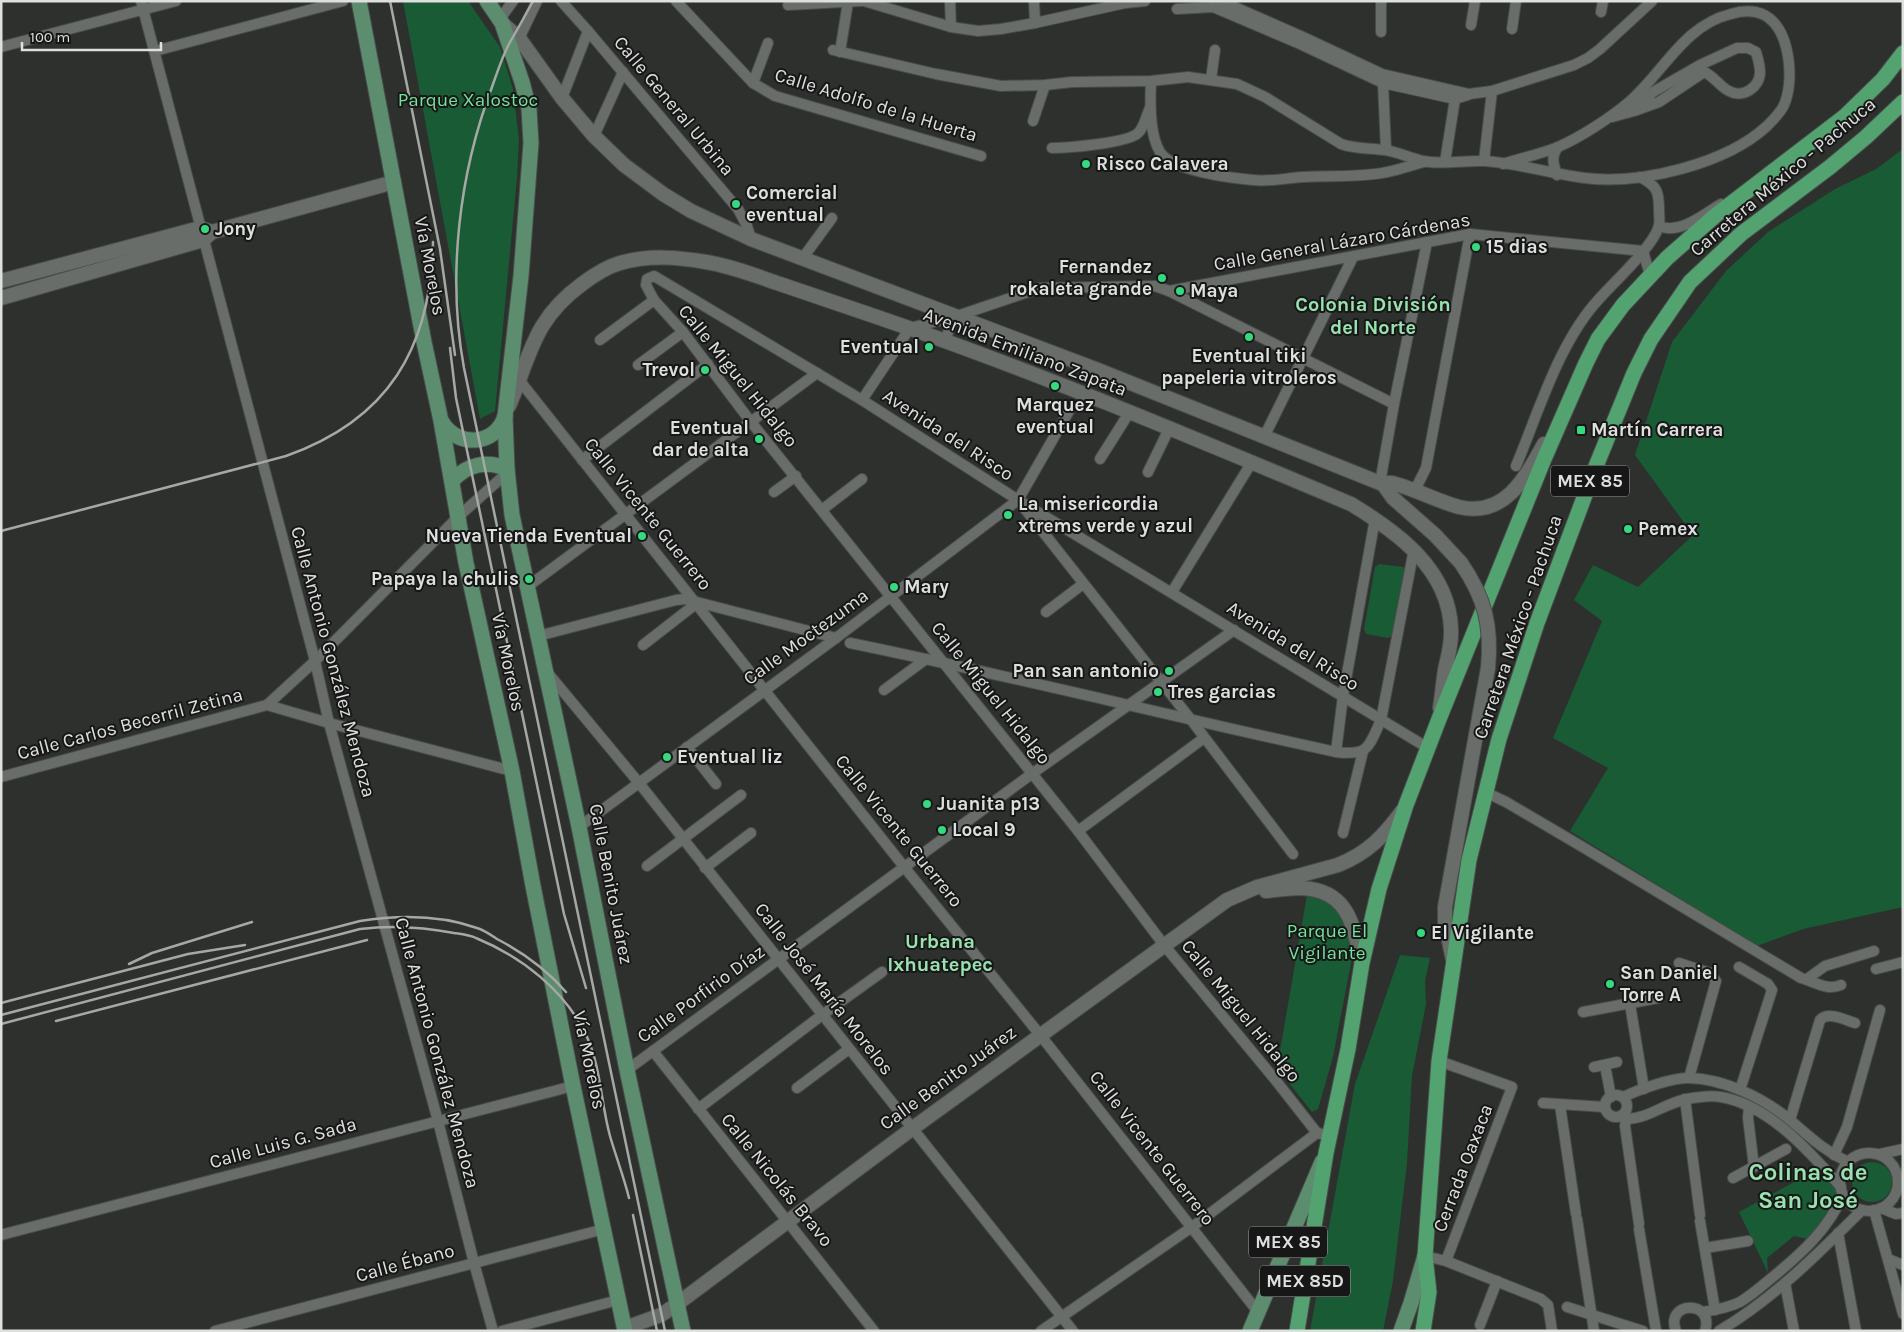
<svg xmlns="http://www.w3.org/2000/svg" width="1904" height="1332" font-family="Karla,sans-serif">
  <rect width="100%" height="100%" fill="#2d302d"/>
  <g fill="#185b35">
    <path d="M403 1H468L500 47 513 89 519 139 517 178 495 411 480 419Z"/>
    <path d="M1903 149V907L1803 929 1757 946 1570 831 1608 768 1553 738 1602 621 1574 600 1593 565 1638 587 1693 535 1635 455 1672 342 1726 271 1768 232 1835 189 1876 169Z"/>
    <path d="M1379 564 1403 567 1406 570 1394 635 1388 638 1366 634 1364 629 1375 567Z"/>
    <path d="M1317 893 1339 905 1355 942 1333 1057 1318 1109 1312 1112 1277 1068 1307 895Z"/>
    <path d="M1400 955 1430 958 1425 981 1426 1004 1412 1076 1407 1163 1393 1281 1383 1331H1310L1355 1084Z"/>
    <circle cx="1872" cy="1182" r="20"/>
    <path d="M1820 1168 1836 1187 1839 1197 1827 1217 1807 1239 1794 1236 1767 1258 1768 1273 1739 1212Z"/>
  </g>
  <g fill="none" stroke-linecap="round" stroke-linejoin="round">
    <defs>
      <g id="street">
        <path d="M141 1 315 661 329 723 438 1121 474 1263 493 1331"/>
        <path d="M561 1 588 31 738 209 747 226 751 239"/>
        <path d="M676 1 753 83 775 96 981 156"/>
        <path d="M864 1 951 27 978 31 1001 29 1035 23 1125 3 1145 1"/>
        <path d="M950 1 951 27"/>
        <path d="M1034 1 1035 23"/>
        <path d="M1221 1 1303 37 1382 74 1469 94 1492 91 1574 65 1588 58 1600 49 1652 1"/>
        <path d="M1381 1V32"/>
        <path d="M788 5 861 1"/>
        <path d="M1177 9 1213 7 1300 44 1383 83 1455 99 1468 95"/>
        <path d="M1601 12 1603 1"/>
        <path d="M500 19 513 1"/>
        <path d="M1471 25 1475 1"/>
        <path d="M1512 29 1516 1"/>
        <path d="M517 43 537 1"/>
        <path d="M1 47 176 1"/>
        <path d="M833 50 936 74 1001 86 1045 85 1072 82 1151 81 1188 77 1237 84 1265 97 1341 144C1355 149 1370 148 1385 150 1398 152 1410 158 1423 161 1443 165 1465 160 1485 161 1518 163 1551 174 1585 178 1640 185 1726 164 1767 126 1773 120 1781 112 1784 105 1794 83 1791 35 1769 18 1759 10 1744 10 1731 14 1684 25 1663 73 1629 102 1610 118 1581 137 1558 147 1541 154 1521 158 1503 164"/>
        <path d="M155 51 343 1"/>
        <path d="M840 52 848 2"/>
        <path d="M1211 79 1215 50"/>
        <path d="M1151 81C1150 101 1149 134 1160 152 1172 171 1231 178 1253 180 1269 182 1287 178 1303 177 1331 175 1359 178 1387 172 1399 170 1412 165 1424 162"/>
        <path d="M753 83 768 43"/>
        <path d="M1383 83 1386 150"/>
        <path d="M562 98 588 31"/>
        <path d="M1612 117 1634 111 1659 102 1704 72C1714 76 1720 87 1729 91 1743 99 1760 87 1760 72 1760 65 1758 59 1756 52L1748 48H1737L1700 65 1653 92 1634 111"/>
        <path d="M1033 121 1045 85"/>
        <path d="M594 136 623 72"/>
        <path d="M1052 148C1067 148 1128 143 1138 133 1144 128 1146 116 1150 108"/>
        <path d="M1484 161 1492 91"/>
        <path d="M1445 162 1455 99"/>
        <path d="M1557 175C1553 164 1551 156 1558 147"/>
        <path d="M1659 226C1680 235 1704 214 1721 204"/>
        <path d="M802 259 832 218"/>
        <path d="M1169 291 1394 404"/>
        <path d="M600 340 654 300"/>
        <path d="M945 341 950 327 957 316"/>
        <path d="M638 365 683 332"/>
        <path d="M514 379 520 381 905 868 1041 1036 1258 1312"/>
        <path d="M862 400 910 328 957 316 1040 288 1155 286 1169 291 1470 234 1643 251 1650 275"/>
        <path d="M1264 437 1353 257"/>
        <path d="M1100 459 1129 413"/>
        <path d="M582 460 708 364"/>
        <path d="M1516 466C1539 411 1559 342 1599 299 1613 283 1655 245 1659 225 1660 221 1659 215 1659 210 1659 191 1657 186 1640 177"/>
        <path d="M1148 472 1169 429"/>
        <path d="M1380 483 1394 404 1427 242"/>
        <path d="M1415 490 1426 468 1470 234"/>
        <path d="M774 492 796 476"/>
        <path d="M1021 504 1192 721 1293 854"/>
        <path d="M823 509 862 479"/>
        <path d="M527 587 817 373"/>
        <path d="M1172 592 1252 462"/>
        <path d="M1046 612 1083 584"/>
        <path d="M538 636 676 600 685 599 836 638"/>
        <path d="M850 643C1012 676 1174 717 1336 752 1369 756 1368 748 1381 720L1414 549"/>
        <path d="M643 645 697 603"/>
        <path d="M547 672 639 783 1073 1331"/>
        <path d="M884 690 926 659"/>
        <path d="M267 705 329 723 512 771"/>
        <path d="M687 747 716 784"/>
        <path d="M1336 752 1343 696 1375 519"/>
        <path d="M1 777 267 705 315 661 459 516 508 472"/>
        <path d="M1485 792 1506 802 1581 846 1801 978C1815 982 1827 991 1841 985"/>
        <path d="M579 827 836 638 1018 500 1069 411"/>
        <path d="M1078 831 1204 738"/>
        <path d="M1343 833 1363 751"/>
        <path d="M647 866 741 795"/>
        <path d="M705 868 751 833"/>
        <path d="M1679 963 1710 973 1716 981 1689 1078"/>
        <path d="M1739 967 1768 984 1772 990 1740 1090"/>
        <path d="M1876 969 1903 962"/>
        <path d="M1807 979 1825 966 1874 951"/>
        <path d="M1630 1004 1644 1089"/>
        <path d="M1583 1012 1658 998"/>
        <path d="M653 1051 874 1331"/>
        <path d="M1439 1061 1512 1087 1446 1261"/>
        <path d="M1605 1065 1611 1097"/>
        <path d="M1594 1067 1617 1062"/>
        <path d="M627 1070 1033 773 1234 630"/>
        <path d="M797 1088 849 1049"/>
        <circle cx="1616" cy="1106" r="11"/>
        <path d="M1623 1097C1638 1090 1673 1077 1689 1078 1724 1079 1762 1097 1790 1120 1810 1137 1823 1150 1848 1162"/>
        <path d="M1685 1099 1700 1215"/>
        <path d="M1543 1103 1605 1107"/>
        <path d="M1560 1105 1576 1214"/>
        <path d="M1749 1107 1748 1118 1754 1167"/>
        <path d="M698 1109 822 1015 882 972"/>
        <path d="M1622 1116 1626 1119C1648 1119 1665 1103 1687 1099 1698 1097 1710 1095 1721 1097 1769 1105 1810 1152 1841 1187"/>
        <path d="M1626 1119 1625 1126 1639 1224"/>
        <path d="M1790 1120 1820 1020C1828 1011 1845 1020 1855 1023"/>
        <path d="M1317 1133 1277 1082 1164 945 1078 831 751 422 683 332 654 300 646 285 647 279 654 276 862 400 1018 500 1428 748"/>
        <circle cx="1869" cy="1182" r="29"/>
        <path d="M1880 1154 1903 1149"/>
        <path d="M1834 1155 1847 1127 1880 1010"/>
        <path d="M1733 1178 1786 1149"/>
        <path d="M1881 1208 1896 1214 1903 1213"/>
        <path d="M1874 1210 1903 1314"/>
        <path d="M1577 1219 1594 1331"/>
        <path d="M1700 1221 1715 1310"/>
        <path d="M1639 1229 1656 1331"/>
        <path d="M1838 1233 1856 1331"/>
        <path d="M1 1235 573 1086"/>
        <path d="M1705 1248 1748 1241"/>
        <path d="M1425 1256 1446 1261 1541 1299 1548 1305 1552 1331"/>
        <path d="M1888 1259 1903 1265"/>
        <path d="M1785 1283 1794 1331"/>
        <path d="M1567 1307 1643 1331"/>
        <path d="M1703 1312C1715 1310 1728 1308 1740 1302 1752 1295 1763 1285 1774 1276 1803 1252 1828 1229 1843 1195"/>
        <path d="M1480 1325 1497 1281"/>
        <path d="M215 1331 604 1229"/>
        <path d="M502 1331 618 1300"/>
        <path d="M1041 1331 1192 1227 1317 1133 1322 1134"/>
        <path d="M1676 1331C1664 1301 1715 1299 1705 1331"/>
        <path d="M1719 1331C1773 1299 1818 1254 1862 1210"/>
      </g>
      <g id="secondary">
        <path d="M502 23 519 38 562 98 594 136 624 165 663 194 691 211 751 239 1098 370 1380 483H1392L1402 486C1421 492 1440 502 1459 507 1505 518 1526 477 1544 444"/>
        <path d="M1 281 200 228 212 232"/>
        <path d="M1 298 203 240 212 232 394 182"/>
        <path d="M509 406C531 354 533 320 582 284 594 275 606 267 620 263 649 255 677 257 706 262 732 266 756 276 780 284 813 295 845 306 877 317 1038 372 1194 438 1351 504 1397 532 1449 569 1451 629 1452 643 1448 656 1445 670 1443 683 1442 695 1440 708"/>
        <path d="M1383 484 1393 498 1435 535 1461 563"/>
        <path d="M1266 891C1277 890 1289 888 1301 888 1349 890 1353 925 1362 963"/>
        <path d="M1453 960 1445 922V907L1488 668"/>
        <path d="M625 1328 661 1315 677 1304 913 1128 1227 900 1257 887 1338 865C1368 853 1384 836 1403 810"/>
      </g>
      <g id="primary">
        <path d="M359 1 424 342 441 421 466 563 512 771 533 886 573 1086 625 1331"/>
        <path d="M487 1 502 23 522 82 529 109 531 143 521 276 505 416 507 469 512 515 579 827 627 1070 683 1331"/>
        <path d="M442 422C457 448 496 446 505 416"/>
        <path d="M452 481C467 464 487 460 507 469"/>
        <path d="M1250 1331 1322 1162"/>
        <path d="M1401 1331 1411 1303 1425 1256"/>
      </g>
      <g id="highway">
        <path d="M1297 1331 1326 1153 1348 1049 1362 963 1379 889 1406 805 1439 719 1544 459 1586 363 1598 339 1623 305 1667 258 1716 215 1844 117 1883 79 1903 53"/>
        <path d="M1423 1331 1429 1292 1425 1256 1439 1061 1469 860 1499 739 1537 623 1594 471 1634 373 1651 339 1690 282 1741 234 1830 167 1866 137 1903 102"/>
      </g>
    </defs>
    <use href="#street" stroke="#494c4a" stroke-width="12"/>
    <use href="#secondary" stroke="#494c4a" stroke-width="16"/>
    <use href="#primary" stroke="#494c4a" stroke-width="17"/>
    <use href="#highway" stroke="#494c4a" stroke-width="17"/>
    <use href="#street" stroke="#696d6a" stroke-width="10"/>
    <use href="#secondary" stroke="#696d6a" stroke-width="14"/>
    <use href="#primary" stroke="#5b8d6e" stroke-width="15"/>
    <use href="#highway" stroke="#52a370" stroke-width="15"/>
    <g stroke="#a6a8a6" stroke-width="2.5">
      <path d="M390 1 440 249 455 355"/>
      <path d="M533 1C525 16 517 30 509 44 502 57 497 73 492 87 459 174 447 276 464 368L665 1331"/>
      <path d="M450 348 456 398 564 914 586 988"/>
      <path d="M1 531 286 456C388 420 431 348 433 242"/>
      <path d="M129 964 152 953 252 922"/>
      <path d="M1 1003 188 954 245 945"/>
      <path d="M1 1015 360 921C398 915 440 915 477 928 484 930 491 935 497 939 524 953 546 969 566 992"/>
      <path d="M56 1021 367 940"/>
      <path d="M1 1024 360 929C392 925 423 927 454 933 461 934 470 935 476 938 522 957 566 991 587 1037 601 1068 601 1104 610 1136 616 1157 624 1177 629 1198"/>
      <path d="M633 1215 657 1331"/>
    </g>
    <defs>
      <path id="secondary-bridge" d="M1461 563C1485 598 1492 626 1488 668"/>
    </defs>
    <use href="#secondary-bridge" stroke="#494c4a" stroke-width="16" stroke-linecap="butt"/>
    <use href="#secondary-bridge" stroke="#696d6a" stroke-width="14"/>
  </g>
  <g fill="#36d880" stroke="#161716" stroke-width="2">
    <circle cx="1086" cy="164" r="5"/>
    <circle cx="736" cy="204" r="5"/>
    <circle cx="205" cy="229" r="5"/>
    <circle cx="1476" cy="247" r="5"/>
    <circle cx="1162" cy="278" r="5"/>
    <circle cx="1180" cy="291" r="5"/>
    <circle cx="1249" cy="337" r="5"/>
    <circle cx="929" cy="347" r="5"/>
    <circle cx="705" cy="370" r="5"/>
    <circle cx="1055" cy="386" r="5"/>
    <rect x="1576" y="425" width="10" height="10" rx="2.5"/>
    <circle cx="759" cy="439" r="5"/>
    <circle cx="1008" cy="515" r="5"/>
    <circle cx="1628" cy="529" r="5"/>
    <circle cx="642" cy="536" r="5"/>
    <circle cx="529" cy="579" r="5"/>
    <circle cx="894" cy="587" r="5"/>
    <circle cx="1169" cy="671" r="5"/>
    <circle cx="1158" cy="692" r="5"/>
    <circle cx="667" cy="757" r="5"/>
    <circle cx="927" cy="804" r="5"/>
    <circle cx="942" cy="830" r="5"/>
    <circle cx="1421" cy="933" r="5"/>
    <circle cx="1610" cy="984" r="5"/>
  </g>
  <g text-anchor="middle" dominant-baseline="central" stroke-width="4" stroke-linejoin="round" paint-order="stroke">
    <g fill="#161716" stroke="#a2a4a2" stroke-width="1">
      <rect x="1551" y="465.5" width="78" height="31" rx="4"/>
      <rect x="1249" y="1226.5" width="78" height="31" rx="4"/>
      <rect x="1260" y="1265.5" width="90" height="31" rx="4"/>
    </g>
    <g font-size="18" font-weight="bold" fill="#dee0de">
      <text x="1590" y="481">MEX 85</text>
      <text x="1288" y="1242">MEX 85</text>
      <text x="1305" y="1281">MEX 85D</text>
    </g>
    <g font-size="19" fill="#75e29d" stroke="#161716">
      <text x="468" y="100">Parque Xalostoc</text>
      <text x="1327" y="931">Parque El<tspan x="1327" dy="22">Vigilante</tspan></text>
    </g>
    <g font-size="19" fill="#dee0de" stroke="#161716">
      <text transform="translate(876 105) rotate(17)">Calle Adolfo de la Huerta</text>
      <text transform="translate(674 106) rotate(50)">Calle General Urbina</text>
      <text transform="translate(1783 177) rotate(-40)">Carretera México - Pachuca</text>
      <text transform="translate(1342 242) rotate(-10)">Calle General Lázaro Cárdenas</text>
      <text transform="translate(430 266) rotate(79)">Vía Morelos</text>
      <text transform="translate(1025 352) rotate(21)">Avenida Emiliano Zapata</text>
      <text transform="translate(738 376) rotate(51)">Calle Miguel Hidalgo</text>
      <text transform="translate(948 435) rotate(33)">Avenida del Risco</text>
      <text transform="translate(648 514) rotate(51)">Calle Vicente Guerrero</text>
      <text transform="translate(1518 627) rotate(-71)">Carretera México - Pachuca</text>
      <text transform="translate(806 637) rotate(-36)">Calle Moctezuma</text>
      <text transform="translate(1293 646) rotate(32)">Avenida del Risco</text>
      <text transform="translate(333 662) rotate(75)">Calle Antonio González Mendoza</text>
      <text transform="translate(508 662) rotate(78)">Vía Morelos</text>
      <text transform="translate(991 693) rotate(51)">Calle Miguel Hidalgo</text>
      <text transform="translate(130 724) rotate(-15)">Calle Carlos Becerril Zetina</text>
      <text transform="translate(899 831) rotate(51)">Calle Vicente Guerrero</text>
      <text transform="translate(611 884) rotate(79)">Calle Benito Juárez</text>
      <text transform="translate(824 989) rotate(52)">Calle José María Morelos</text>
      <text transform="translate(701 994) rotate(-36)">Calle Porfirio Díaz</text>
      <text transform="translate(1241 1011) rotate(51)">Calle Miguel Hidalgo</text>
      <text transform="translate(437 1053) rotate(75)">Calle Antonio González Mendoza</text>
      <text transform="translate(589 1060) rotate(78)">Vía Morelos</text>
      <text transform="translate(948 1078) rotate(-36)">Calle Benito Juárez</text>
      <text transform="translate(283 1143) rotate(-15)">Calle Luis G. Sada</text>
      <text transform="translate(1152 1148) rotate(52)">Calle Vicente Guerrero</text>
      <text transform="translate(1463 1168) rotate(-69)">Cerrada Oaxaca</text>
      <text transform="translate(777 1180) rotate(51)">Calle Nicolás Bravo</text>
      <text transform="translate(405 1263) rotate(-15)">Calle Ébano</text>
    </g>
    <g font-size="19" font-weight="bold" fill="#dee0de" stroke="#161716" text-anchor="start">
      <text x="1096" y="164">Risco Calavera</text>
      <text x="746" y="193">Comercial<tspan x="746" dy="22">eventual</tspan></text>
      <text x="215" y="229">Jony</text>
      <text x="1486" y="247">15 dias</text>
      <text x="1152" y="267" text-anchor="end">Fernandez<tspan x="1152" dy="22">rokaleta grande</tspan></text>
      <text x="1190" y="291">Maya</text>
      <text x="919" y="347" text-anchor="end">Eventual</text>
      <text x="1249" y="356" text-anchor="middle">Eventual tiki<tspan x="1249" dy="22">papeleria vitroleros</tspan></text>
      <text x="695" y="370" text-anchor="end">Trevol</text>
      <text x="1055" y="405" text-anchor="middle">Marquez<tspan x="1055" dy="22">eventual</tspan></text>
      <text x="749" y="428" text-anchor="end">Eventual<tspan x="749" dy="22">dar de alta</tspan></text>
      <text x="1591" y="430">Martín Carrera</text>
      <text x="1018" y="504">La misericordia<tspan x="1018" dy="22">xtrems verde y azul</tspan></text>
      <text x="1638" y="529">Pemex</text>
      <text x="632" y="536" text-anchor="end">Nueva Tienda Eventual</text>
      <text x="519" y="579" text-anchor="end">Papaya la chulis</text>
      <text x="904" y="587">Mary</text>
      <text x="1159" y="671" text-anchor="end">Pan san antonio</text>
      <text x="1168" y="692">Tres garcias</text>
      <text x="677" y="757">Eventual liz</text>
      <text x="937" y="804">Juanita p13</text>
      <text x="952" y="830">Local 9</text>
      <text x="1431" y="933">El Vigilante</text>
      <text x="1620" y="973">San Daniel<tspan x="1620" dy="22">Torre A</tspan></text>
    </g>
    <g font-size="20" font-weight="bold" fill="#99e2b0" stroke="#161716">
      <text x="1373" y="304">Colonia División<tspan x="1373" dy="23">del Norte</tspan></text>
      <text x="940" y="941">Urbana<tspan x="940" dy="23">Ixhuatepec</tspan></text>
    </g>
    <g font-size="24" font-weight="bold" fill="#99e2b0" stroke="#161716">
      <text x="1808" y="1172">Colinas de<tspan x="1808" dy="28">San José</tspan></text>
    </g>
  </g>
  <rect width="1904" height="1332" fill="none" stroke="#dee0de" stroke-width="5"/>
  <path d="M22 42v8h139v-8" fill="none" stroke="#dee0de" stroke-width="2.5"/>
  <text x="30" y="42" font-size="15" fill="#dee0de" stroke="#161716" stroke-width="4" paint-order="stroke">100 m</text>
</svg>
